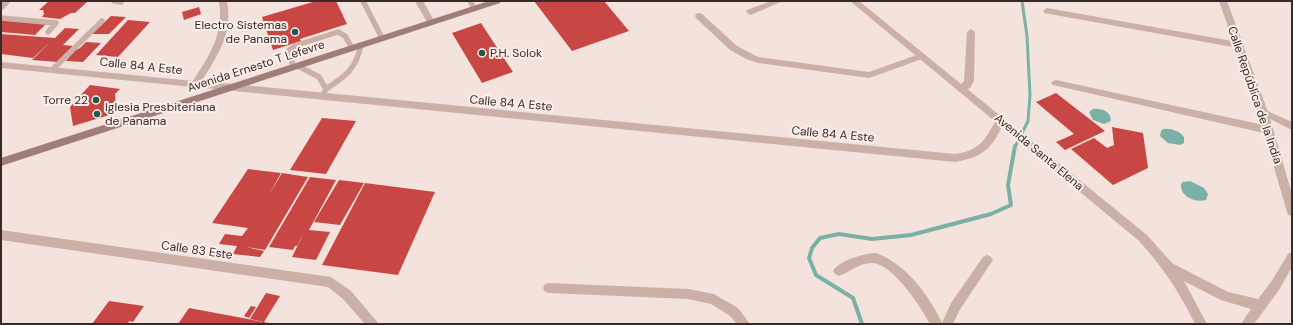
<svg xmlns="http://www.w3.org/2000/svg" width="1293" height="325" font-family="'DM Sans',sans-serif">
  <rect width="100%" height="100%" fill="#f3e3dc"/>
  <g fill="#7bb0a6">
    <path d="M1093 109C1101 108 1111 111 1111 121L1104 124 1093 120 1089 112Z"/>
    <path d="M1163 129C1171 128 1179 131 1184 137V143L1180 145 1168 143 1160 136 1161 131Z"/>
    <path d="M1190 181 1204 188 1208 194 1206 200C1196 203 1180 197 1181 184L1183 182Z"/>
  </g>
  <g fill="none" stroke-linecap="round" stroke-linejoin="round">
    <path stroke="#7bb0a6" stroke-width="3" d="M1015 147 1028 121 1030 95 1027 36 1022 1"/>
    <path stroke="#7bb0a6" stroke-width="4" d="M862 324 853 298 816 275 809 258 812 248 820 238 839 234 872 239 911 235 991 214 1011 205 1008 185 1015 146"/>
  </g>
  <g fill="#c84745">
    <path d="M49 1H83L87 2 75 13H71L60 19 42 17 44 14 43 10H39Z"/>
    <path d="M316 1H336L347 24 300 39 301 41 273 50 262 17Z"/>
    <path d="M534 1H604L629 31 572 51Z"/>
    <path d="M199 7 201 14 184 20 182 12Z"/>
    <path d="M111 16 126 17 109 34H92Z"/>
    <path d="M1 20 46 24 35 35 1 32Z"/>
    <path d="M128 20 150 22 118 57 96 55Z"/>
    <path d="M481 23 513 72 482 83 452 33Z"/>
    <path d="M65 28 79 29 63 45 74 46 58 62 32 60 51 41 33 58 1 54V34L55 38Z"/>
    <path d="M86 42 101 43 83 62 66 61 74 51 80 48Z"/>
    <path d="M90 85 120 89 115 94 116 113 73 126 70 107Z"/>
    <path d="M1056 93 1105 131 1065 150 1056 142 1074 134 1036 102Z"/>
    <path d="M322 118 356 121 326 174 290 170Z"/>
    <path d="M1112 127 1143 133 1148 168 1113 185 1071 149 1094 138 1107 148 1114 145Z"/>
    <path d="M248 169 281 173 269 195 282 173 308 177 265 250 246 247 264 251 260 257 233 254 237 246 219 244 225 234 242 236 248 228 212 223Z"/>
    <path d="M310 177 336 180 309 230 330 232 316 260 292 257 304 233 297 246H295L293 250 269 247Z"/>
    <path d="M339 180 364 183 340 225 314 222Z"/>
    <path d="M365 183 435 192 398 275 322 265Z"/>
    <path d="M266 293 280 296 264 322 250 319Z"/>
    <path d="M109 301 144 306 133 322 129 321 128 324H92Z"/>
    <path d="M251 306 256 307 249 318 244 316Z"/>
    <path d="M189 308 269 323V324H178Z"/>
  </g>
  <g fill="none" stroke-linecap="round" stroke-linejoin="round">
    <g stroke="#cbb0a8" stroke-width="5.5">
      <path d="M114 1 121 2"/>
      <path d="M363 1 382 38"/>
      <path d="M470 1 474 8"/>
      <path d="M1 18 56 23 48 32"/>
      <path d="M298 66 319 77 326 89 324 93"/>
      <path d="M293 67 289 50 297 45 338 32 345 36 352 48"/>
      <path d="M52 70 102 21"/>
      <path d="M326 89C346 76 356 69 361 45"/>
    </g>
    <g fill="#cbb0a8" fill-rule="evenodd">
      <path d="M2 1H11L4 9 1 10Z"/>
      <path d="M219 1H227C233 34 218 54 202 81L955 154C982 150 985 139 997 118L1000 117 1005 120C993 147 985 157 955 162L1 68V62L193 81C210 54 224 34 219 1Z"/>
      <path d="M415 1H423L435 22 434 24H428Z"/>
      <path d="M771 1H783L753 14 750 15 746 12 747 10Z"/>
      <path d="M1047 8 1238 42 1242 45 1238 48 1044 13 1043 11Z"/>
      <path d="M699 13 702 14 737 46 758 57 869 72 922 53 926 56 925 58 869 78 758 63 746 59 730 50 696 18 695 16 696 14Z"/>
      <path d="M971 29 975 32 974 81 970 88 962 92 957 89 964 81 967 32Z"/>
      <path d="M1056 80 1268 126 1273 130 1268 134 1053 85 1051 83 1053 81Z"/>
      <path d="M1263 109 1292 122V130L1260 114 1258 112 1260 110Z"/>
      <path d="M876 253C906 264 929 295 942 323L951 303 983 257 987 255 991 257 993 260 959 311 953 324H930C921 307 891 261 871 263 859 263 850 272 839 276L835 274 833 271C838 261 865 253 876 253Z"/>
      <path d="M549 283 688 289 714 294 738 308 750 324H737L730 316 711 304 688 299 549 293 545 292 543 288 545 284Z"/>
    </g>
    <g fill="#cbb0a8" fill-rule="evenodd">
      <path d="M850 1H859L1147 235 1172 263 1228 292 1258 299 1271 282 1288 254 1292 252V267L1279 290 1254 324H1241L1251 309 1221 300 1184 281 1207 324H1195C1180 293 1162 266 1139 241Z"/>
      <path d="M1219 1H1227L1268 112 1292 194V216L1288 215 1287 212 1258 112Z"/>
      <path d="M1 230 331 277 351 291 379 324H365L343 299 328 287 1 240Z"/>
    </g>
    <path fill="#9f7e79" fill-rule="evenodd" d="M489 1H501L500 3 1 166V158Z"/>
  </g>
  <g fill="#1d5a50" stroke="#faeee9" stroke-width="1.5">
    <circle cx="295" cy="32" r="4"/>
    <circle cx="482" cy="53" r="4"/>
    <circle cx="96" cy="100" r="4"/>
    <circle cx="97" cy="114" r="4"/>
  </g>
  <g text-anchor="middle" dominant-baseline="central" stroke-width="4" stroke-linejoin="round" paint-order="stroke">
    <g font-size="12" fill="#382a28" stroke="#faeee9" text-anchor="end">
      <text x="287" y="25">Electro Sistemas<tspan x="287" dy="14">de Panama</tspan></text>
      <text x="490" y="53" text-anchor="start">P.H. Solok</text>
      <text x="88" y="100">Torre 22</text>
      <text x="105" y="107" text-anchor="start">Iglesia Presbiteriana<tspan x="105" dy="14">de Panama</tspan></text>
    </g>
    <g font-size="12" fill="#382a28" stroke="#faeee9">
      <text transform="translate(141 66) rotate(6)">Calle 84 A Este</text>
      <text transform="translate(256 66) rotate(-18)">Avenida Ernesto T Lefevre</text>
      <text transform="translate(1255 95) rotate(71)">Calle República de la India</text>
      <text transform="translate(511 103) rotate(5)">Calle 84 A Este</text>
      <text transform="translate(833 134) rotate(5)">Calle 84 A Este</text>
      <text transform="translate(1039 152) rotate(40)">Avenida Santa Elena</text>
      <text transform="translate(197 250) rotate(8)">Calle 83 Este</text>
    </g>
  </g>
  <rect width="1293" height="325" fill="none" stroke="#382a28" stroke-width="4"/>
</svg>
